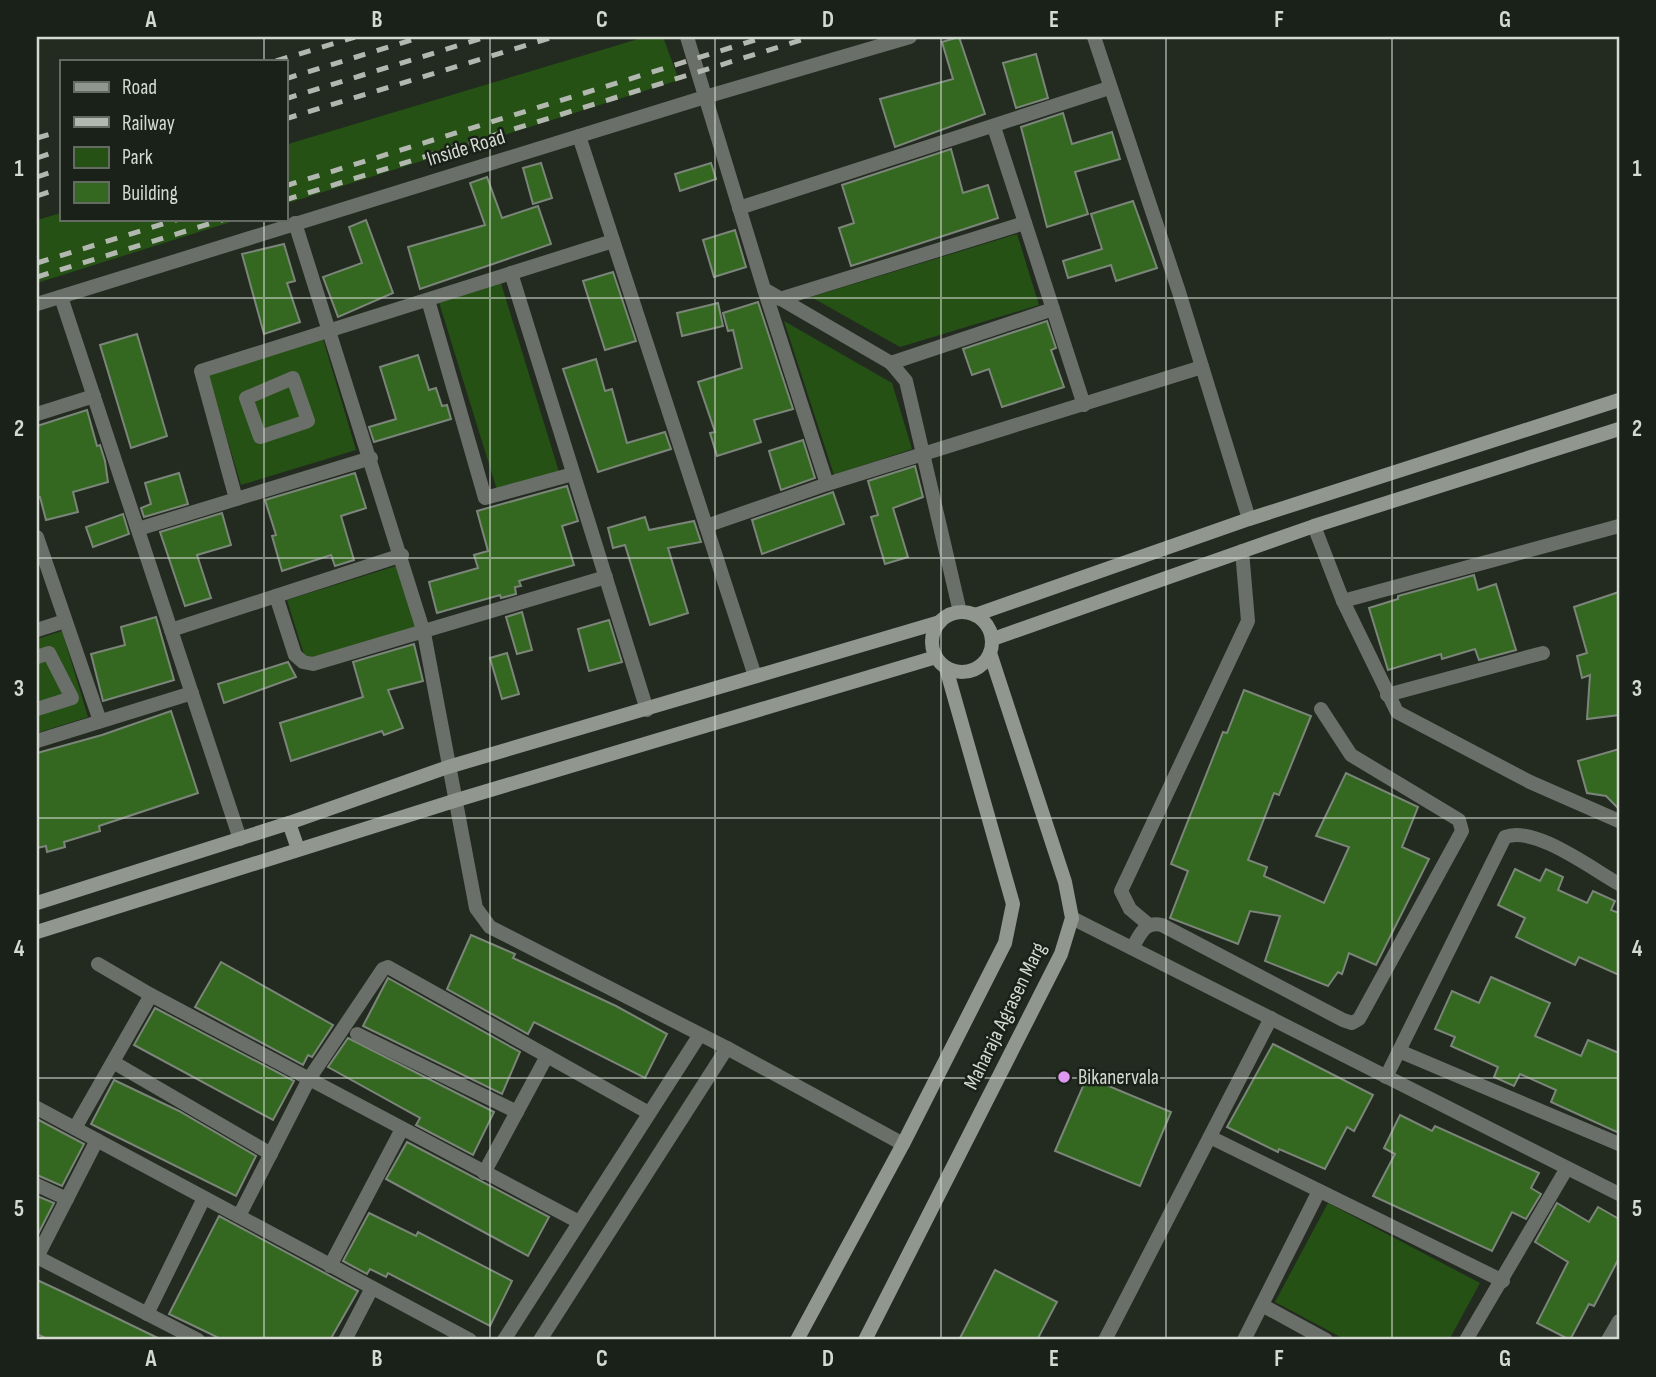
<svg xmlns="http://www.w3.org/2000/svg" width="1656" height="1377" font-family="'Sofia Sans Condensed',sans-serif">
  <rect width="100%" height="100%" fill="#232b21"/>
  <g fill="#255114">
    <path d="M645 37H663L679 80 285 204V145Z"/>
    <path d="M61 213V219H240L37 283V220Z"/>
    <path d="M1017 234 1039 305 900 347 811 297Z"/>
    <path d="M500 280 559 472 497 490 438 299Z"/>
    <path d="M784 321 892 383 912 449 834 475Z"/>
    <path d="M323 339 356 450 241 485 208 374Z"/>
    <path d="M396 566 416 630 307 664 287 600Z"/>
    <path d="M62 631 88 717 37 733V639Z"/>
    <path d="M1328 1203 1480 1283 1449 1340H1346L1275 1302Z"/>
  </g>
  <g fill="#346821" stroke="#7b8579" stroke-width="2">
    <path d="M959 37 985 114 895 147 880 99 953 79 942 42Z"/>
    <path d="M1036 54 1048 98 1016 108 1003 63Z"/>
    <path d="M1063 113 1072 144 1112 132 1120 159 1075 172 1088 214 1047 227 1021 127Z"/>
    <path d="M951 149 963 193 988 185 998 218 851 266 839 228 854 223 842 185Z"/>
    <path d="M541 163 552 198 533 204 523 168Z"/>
    <path d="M711 163 716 179 680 191 675 174Z"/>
    <path d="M487 177 502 218 538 206 551 244 420 289 408 247 485 225 470 183Z"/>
    <path d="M1133 201 1157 268 1116 281 1111 265 1068 278 1063 261 1102 249 1091 214Z"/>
    <path d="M366 220 393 293 338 317 323 277 362 263 349 227Z"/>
    <path d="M735 230 746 267 714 277 703 240Z"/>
    <path d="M284 244 295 281 287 283 300 322 264 334 242 254Z"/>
    <path d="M613 272 636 341 605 350 583 281Z"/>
    <path d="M758 302 793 409 754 420 761 442 717 456 710 433 715 432 698 382 742 368 733 330 728 331 723 313Z"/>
    <path d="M718 303 723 326 682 336 677 313Z"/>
    <path d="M1047 321 1056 348 1051 350 1064 387 1002 407 989 369 972 375 963 349Z"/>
    <path d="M137 334 167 436 131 448 100 345Z"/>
    <path d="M418 355 429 390 436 388 442 406 447 405 451 419 374 442 369 427 396 419 380 367Z"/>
    <path d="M596 359 605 391 612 389 627 443 665 432 671 449 598 472 563 369Z"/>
    <path d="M87 410 97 446 100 445 105 461 108 482 73 492 78 512 46 520 40 497 37 498V426Z"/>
    <path d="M803 440 815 478 781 490 769 451Z"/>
    <path d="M915 466 923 497 893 508 908 557 885 564 871 517 878 515 868 481Z"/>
    <path d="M179 473 188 504 144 517 141 508 151 504 145 483Z"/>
    <path d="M355 473 366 508 341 516 354 560 335 566 331 555 282 571 272 536 276 535 265 500Z"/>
    <path d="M567 486 578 521 562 526 574 565 519 581 521 586 515 587 516 594 501 598 500 595 437 613 429 582 478 568 474 555 488 551 477 511Z"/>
    <path d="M833 492 844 524 762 554 752 520Z"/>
    <path d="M222 513 231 545 197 555 211 598 185 606 160 532Z"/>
    <path d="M123 514 129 534 93 547 86 527Z"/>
    <path d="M645 517 649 530 694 521 701 542 668 548 688 613 650 625 625 545 613 548 608 528Z"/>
    <path d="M1474 575 1478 590 1496 584 1516 650 1479 660 1475 649 1442 659 1441 654 1388 670 1369 608 1398 599V596Z"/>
    <path d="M1619 592V715L1587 719 1590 675 1582 678 1577 656 1587 653 1574 607Z"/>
    <path d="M522 612 532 650 517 654 506 617Z"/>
    <path d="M156 617 174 680 103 701 91 654 125 645 121 627Z"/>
    <path d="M609 620 622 662 589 671 578 629Z"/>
    <path d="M414 644 423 681 388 690 403 728 384 735 382 731 291 761 280 723 363 697 353 662Z"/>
    <path d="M507 653 519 694 502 699 490 658Z"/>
    <path d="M288 662 296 677 224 703 218 684Z"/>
    <path d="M1244 690 1311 716 1279 795 1274 793 1248 860 1267 867 1264 876 1324 903 1349 847 1316 836 1346 773 1418 807 1402 847 1429 859 1376 965 1349 953 1342 974 1338 972 1328 986 1265 961 1280 916 1250 911 1238 944 1170 918 1188 871 1171 864 1223 732 1227 733Z"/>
    <path d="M171 711 198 793 99 826 100 831 64 842 65 847 47 852 46 846 37 848V753L102 735Z"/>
    <path d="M1619 749V809L1606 796 1587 793 1578 761Z"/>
    <path d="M1515 869 1540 881 1546 869 1563 877 1558 890 1587 903 1593 891 1615 901 1611 910 1619 913V975L1579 957 1575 965 1516 937 1525 918 1498 905Z"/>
    <path d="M471 935 515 954 513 958 616 1006 667 1034 645 1078 534 1022 528 1034 447 989Z"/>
    <path d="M221 962 333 1025 312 1057 308 1055 303 1065 195 1007Z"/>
    <path d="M1491 977 1550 1003 1535 1036 1581 1056 1588 1040 1619 1053V1133L1551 1102 1556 1090 1520 1074 1514 1086 1494 1077 1498 1067 1451 1046 1455 1037 1435 1029 1452 991 1479 1003Z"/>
    <path d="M388 978 520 1052 502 1094 363 1026Z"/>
    <path d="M155 1008 294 1081 273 1120 134 1045Z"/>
    <path d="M348 1038 494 1112 473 1155 416 1125 420 1118 328 1067Z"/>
    <path d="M1273 1044 1373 1095 1354 1131 1347 1127 1325 1169 1279 1149 1278 1152 1227 1127Z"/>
    <path d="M1087 1077 1171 1112 1140 1186 1055 1151Z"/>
    <path d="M114 1080 179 1111 256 1156 236 1196 91 1124Z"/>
    <path d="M1400 1115 1432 1131 1435 1126 1539 1173 1531 1188 1541 1194 1526 1219 1512 1212 1492 1251 1373 1196 1395 1154 1384 1148Z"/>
    <path d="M37 1119 84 1144 62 1186 37 1175Z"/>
    <path d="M407 1142 549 1217 528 1256 386 1179Z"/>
    <path d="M37 1196 54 1203 37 1236Z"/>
    <path d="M1557 1203 1589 1222 1598 1207 1619 1219V1258L1594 1306 1589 1304 1570 1340 1537 1323 1568 1262 1535 1242Z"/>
    <path d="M369 1213 416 1236 418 1232 512 1281 490 1326 388 1273 386 1277 370 1269 367 1274 343 1261Z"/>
    <path d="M219 1216 358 1291 330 1340H223L169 1314Z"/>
    <path d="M995 1270 1057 1302 1037 1340H959Z"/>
    <path d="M37 1280 65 1293 162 1340H49L37 1334Z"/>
  </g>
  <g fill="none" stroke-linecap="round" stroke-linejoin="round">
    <g stroke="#6b6f6a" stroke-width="14">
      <path d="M687 37 764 289 891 363 906 381 960 612"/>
      <path d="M1094 37 1179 292 1249 519"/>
      <path d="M994 127 1084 405"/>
      <path d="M579 136 755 676"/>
      <path d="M739 208 1109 88"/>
      <path d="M295 223 424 633 476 908 490 927 727 1048 903 1144"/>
      <path d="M511 273 647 710"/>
      <path d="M764 289 827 484"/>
      <path d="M61 297 240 839"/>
      <path d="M780 299 1025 223"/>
      <path d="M428 300 485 498 573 474"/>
      <path d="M37 304 705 97 910 37"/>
      <path d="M891 363 1053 309"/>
      <path d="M293 378 308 421 260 437 246 398Z"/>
      <path d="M37 414 94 396"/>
      <path d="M236 499 201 371 613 241"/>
      <path d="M706 526 827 484 1202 367"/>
      <path d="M1314 526 1343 601 1619 526"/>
      <path d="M138 529 371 458"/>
      <path d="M37 537 100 721"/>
      <path d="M276 596 295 655 303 662 313 664 606 577"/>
      <path d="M1343 601 1397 712 1530 782 1619 821"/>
      <path d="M37 630 65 621"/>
      <path d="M171 630 402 555"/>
      <path d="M37 657 49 653 72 698 37 709"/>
      <path d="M1387 695 1543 653"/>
      <path d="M37 741 192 693"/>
      <path d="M1072 918 1619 1194"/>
      <path d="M1149 925 1130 909 1121 891 1248 621 1242 551"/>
      <path d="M1132 948C1141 934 1144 921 1162 925L1343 1020 1352 1023 1359 1019 1462 831 1459 820 1351 755 1321 709"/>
      <path d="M98 964 151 995 579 1222"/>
      <path d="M357 1034 517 1112"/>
      <path d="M1399 1051 1619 1144"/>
      <path d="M113 1062 271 1154"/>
      <path d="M1386 1077 1505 837C1534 825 1592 869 1619 884"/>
      <path d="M37 1108 470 1340"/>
      <path d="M75 1128 151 995"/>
      <path d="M1210 1137 1503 1281"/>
      <path d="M484 1173 547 1056"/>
      <path d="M37 1185 67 1199"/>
      <path d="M239 1216 309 1079 383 969 388 967 649 1113"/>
      <path d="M37 1257 198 1340"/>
      <path d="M37 1257 97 1140"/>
      <path d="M330 1266 402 1129"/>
      <path d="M1262 1305 1326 1340"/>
      <path d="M147 1314 204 1198"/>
      <path d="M345 1340 372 1288"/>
      <path d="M504 1340 699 1036"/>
      <path d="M540 1340 727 1048"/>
      <path d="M1105 1340 1271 1018"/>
      <path d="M1244 1340 1319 1191"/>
      <path d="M1466 1340 1567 1168"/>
      <path d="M1608 1340 1619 1321"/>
    </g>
    <g stroke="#91978f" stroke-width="14">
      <circle cx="962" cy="642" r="30"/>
      <path d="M975 615 1249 519 1619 400"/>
      <path d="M993 639 1314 526 1619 429"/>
      <path d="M289 823 298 849"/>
      <path d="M37 903 289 823 448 767 940 622"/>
      <path d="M37 932 457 800 936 657"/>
      <path d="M797 1340 903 1144 1005 943 1013 904 946 668"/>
      <path d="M865 1340 1061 954 1072 918 1065 882 990 653"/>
    </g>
    <g stroke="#b2b8b0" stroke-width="5" stroke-dasharray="12 12" stroke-linecap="butt">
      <path d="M276 61 355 37"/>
      <path d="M285 79 421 37"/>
      <path d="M285 99 486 37"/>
      <path d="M285 119 553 37"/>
      <path d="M37 138 61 131"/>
      <path d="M37 158 61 150"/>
      <path d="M37 177 61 169"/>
      <path d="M285 186 765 37"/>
      <path d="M37 196 61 188"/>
      <path d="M285 200 811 37"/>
      <path d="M37 263 179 219"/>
      <path d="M37 277 225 219"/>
    </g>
  </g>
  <path fill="none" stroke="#d4d9d2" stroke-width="2" stroke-opacity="0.55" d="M264 37V61M490 37V1340M715 37V1340M941 37V1340M1166 37V1340M1392 37V1340M264 219V1340M37 298H1619M37 558H1619M37 818H1619M37 1078H1619"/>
  <circle fill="#de98f2" stroke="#1a2118" stroke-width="2.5" cx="1064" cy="1077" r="7"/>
  <g text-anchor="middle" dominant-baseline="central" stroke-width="5" stroke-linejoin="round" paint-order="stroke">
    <g font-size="21" fill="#d4d9d2" stroke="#1a2118">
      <text transform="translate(466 148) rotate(-17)">Inside Road</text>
      <text transform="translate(1005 1016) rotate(-64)">Maharaja Agrasen Marg</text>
    </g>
    <g font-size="21" fill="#d4d9d2" stroke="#1a2118" text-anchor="start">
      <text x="1078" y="1077">Bikanervala</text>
    </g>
  </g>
  <rect width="1656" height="1377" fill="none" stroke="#1a2118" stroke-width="77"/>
  <rect x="60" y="60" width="228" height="161" fill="#1a2118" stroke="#646b62" stroke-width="2"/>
  <rect x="74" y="82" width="35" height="10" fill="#91978f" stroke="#646b62" stroke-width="2"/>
  <text x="122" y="94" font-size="21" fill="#d4d9d2">Road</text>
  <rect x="74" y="117" width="35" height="10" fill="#b2b8b0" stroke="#646b62" stroke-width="2"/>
  <text x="122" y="130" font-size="21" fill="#d4d9d2">Railway</text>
  <rect x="74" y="147" width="35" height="21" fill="#255114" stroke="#646b62" stroke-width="2"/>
  <text x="122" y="164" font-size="21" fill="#d4d9d2">Park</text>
  <rect x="74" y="182" width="35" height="21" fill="#346821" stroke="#646b62" stroke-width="2"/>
  <text x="122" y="200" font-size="21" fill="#d4d9d2">Building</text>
  <rect x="38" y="38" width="1580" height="1300" fill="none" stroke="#d4d9d2" stroke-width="2.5"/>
  <g font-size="23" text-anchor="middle" font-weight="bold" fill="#d4d9d2">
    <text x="151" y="27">A</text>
    <text x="377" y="27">B</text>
    <text x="602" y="27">C</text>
    <text x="828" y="27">D</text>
    <text x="1054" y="27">E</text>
    <text x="1279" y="27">F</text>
    <text x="1505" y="27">G</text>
    <text x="19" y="176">1</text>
    <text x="1637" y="176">1</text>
    <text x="19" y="436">2</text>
    <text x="1637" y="436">2</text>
    <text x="19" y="696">3</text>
    <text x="1637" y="696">3</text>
    <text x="19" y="956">4</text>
    <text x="1637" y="956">4</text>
    <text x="19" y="1216">5</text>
    <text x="1637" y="1216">5</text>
    <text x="151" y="1366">A</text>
    <text x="377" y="1366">B</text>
    <text x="602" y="1366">C</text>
    <text x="828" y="1366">D</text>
    <text x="1054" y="1366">E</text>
    <text x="1279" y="1366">F</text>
    <text x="1505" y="1366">G</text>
  </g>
</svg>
